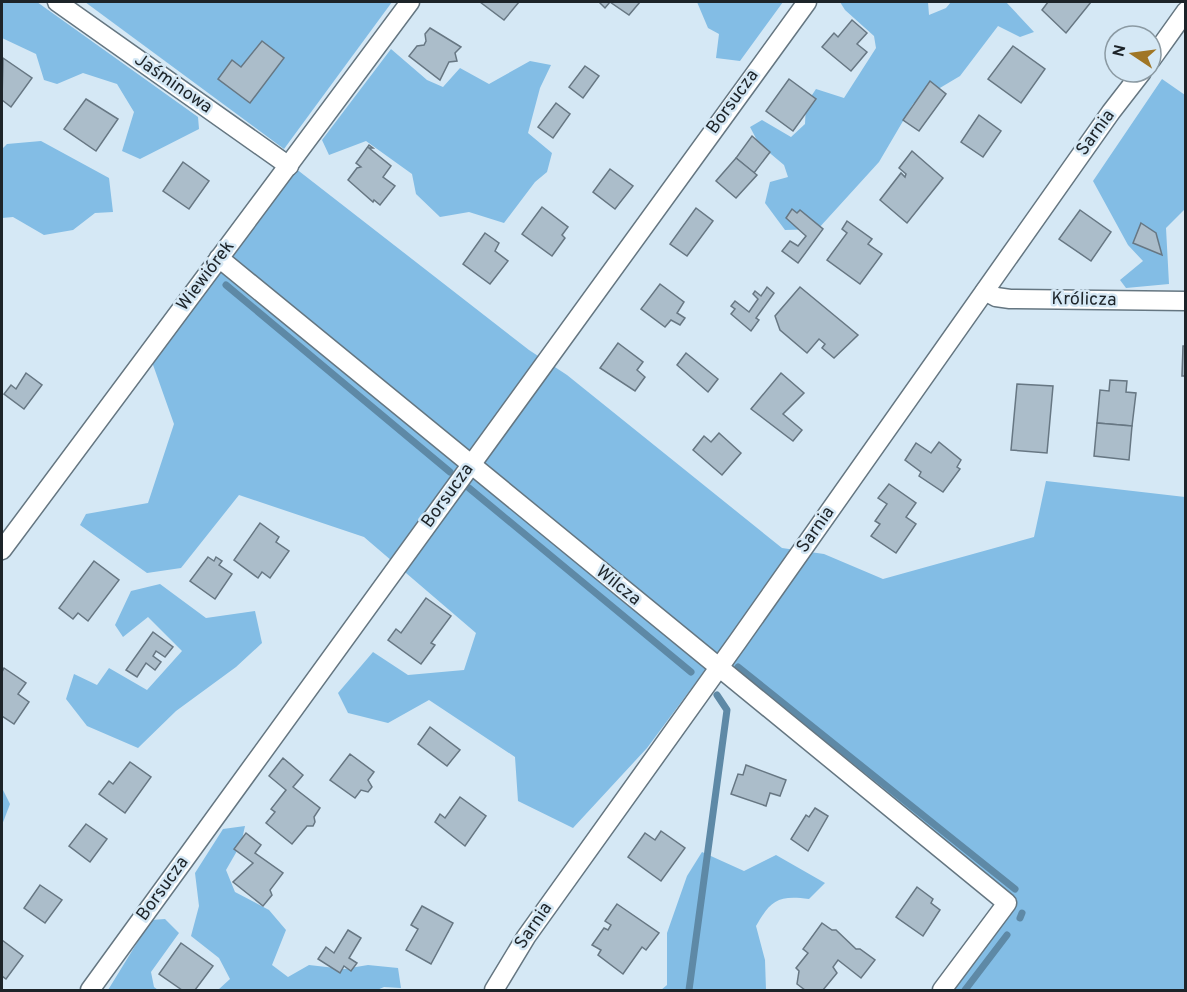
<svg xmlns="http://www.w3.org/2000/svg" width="1187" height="992" font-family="Overpass,sans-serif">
  <rect width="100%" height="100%" fill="#d5e8f5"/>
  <g fill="#83bde5">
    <path d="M2 2H37L198 117 199 129 140 159 122 151 134 112 117 84 83 73 57 84 44 80 36 54 2 38Z"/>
    <path d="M85 2H392L284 149Z"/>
    <path d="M697 2H783L740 61 716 58 719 34 708 28Z"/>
    <path d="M840 2H928L929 15 946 8 951 2H1006L1034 32 1020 37 998 26 960 76 913 104 879 162 818 229 785 230 765 203 770 182 788 177 784 165 759 144 750 127 762 120 791 137 805 124 806 104 816 89 844 98 876 48 874 36 845 10Z"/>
    <path d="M391 49 427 80 443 87 460 68 489 84 530 61 551 65 540 88 528 133 552 153 547 172 535 182 504 223 469 212 440 217 416 194 412 174 366 141 329 155 322 140Z"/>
    <path d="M1162 79 1185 95V209L1166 228 1169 284 1126 288 1120 280 1143 261 1128 245 1093 181Z"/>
    <path d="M41 141 109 178 113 212 95 213 73 230 44 235 13 217 2 218V149L7 144Z"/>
    <path d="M295 168 529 350 567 375 782 548 824 554 883 579 1034 537 1046 481 1185 497V990H948L1008 910 714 658 647 748 573 828 518 801 515 757 429 700 388 723 348 713 338 693 373 652 408 675 464 670 476 633 364 537 239 495 181 568 147 573 80 525 86 514 148 503 174 424 152 362Z"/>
    <path d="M160 584 206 618 255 611 262 643 236 667 176 711 138 748 87 726 66 699 74 674 97 685 109 668 147 690 182 651 148 617 123 637 115 625 131 591Z"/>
    <path d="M2 788 10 804 2 825Z"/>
    <path d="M245 826 241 844 226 870 235 892 269 910 286 930 272 965 288 977 309 965 344 969 368 965 398 968 401 988 384 987 377 990H218L230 979 219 958 191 936 199 906 195 873 223 829Z"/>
    <path d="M702 852 744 871 776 855 825 883 809 899C778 895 771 900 756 926L765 960 766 990H661L667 985V933L687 876Z"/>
    <path d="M165 919 179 933 151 972 154 987 158 990H108L151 920Z"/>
  </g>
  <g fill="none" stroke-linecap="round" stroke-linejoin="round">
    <g stroke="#5e89a6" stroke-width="7">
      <path d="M226 285 450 472"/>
      <path d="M469 488 691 672"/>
      <path d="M738 667 1015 889"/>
      <path d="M1020 918 1022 913"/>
      <path d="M689 990 727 710 717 695"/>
      <path d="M965 990 1007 935"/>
    </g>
  </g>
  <g fill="#abbdca" stroke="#677783" stroke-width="1.5">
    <path d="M480 2H519L504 20Z"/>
    <path d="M599 2H610L605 8Z"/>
    <path d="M610 2H640L629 15Z"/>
    <path d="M1048 2H1099H1091L1066 33 1042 10Z"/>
    <path d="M852 20 867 33 857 44 867 52 851 71 822 47 834 33 838 37Z"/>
    <path d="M430 28 461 47 455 53 457 61 449 62 440 80 409 56 417 46 424 45 426 41 425 34Z"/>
    <path d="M262 41 284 58 250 103 218 79 232 60 241 67Z"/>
    <path d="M1013 46 1045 69 1021 103 988 79Z"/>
    <path d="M3 58 32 78 11 107 2 100Z"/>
    <path d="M585 66 599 76 583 98 569 87Z"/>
    <path d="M789 79 816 99 793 131 766 111Z"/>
    <path d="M930 81 946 94 919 131 903 120Z"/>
    <path d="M86 99 118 119 96 151 64 129Z"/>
    <path d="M556 103 570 114 553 138 538 127Z"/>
    <path d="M979 115 1001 131 983 157 961 142Z"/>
    <path d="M752 136 770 152 754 173 736 158Z"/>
    <path d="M369 145 373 148H369L391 166 383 177 395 186 380 205 374 200 373 202 348 180 357 168 361 167 356 163Z"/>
    <path d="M912 151 943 178 907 223 880 200 901 173 905 177 906 174 899 168Z"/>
    <path d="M736 158 757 175 736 198 716 181Z"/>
    <path d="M183 162 209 181 189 209 163 191Z"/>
    <path d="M610 169 633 186 615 209 593 192Z"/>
    <path d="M542 207 568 227 562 235 565 238 552 256 522 234Z"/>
    <path d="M696 208 713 221 687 256 670 244Z"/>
    <path d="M792 209 797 213 800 210 823 229 798 263 782 251 790 241 798 246 806 236 786 218Z"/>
    <path d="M1080 210 1111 232 1091 261 1059 239Z"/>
    <path d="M847 221 872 239 868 244 882 254 860 284 827 260 847 233 842 229Z"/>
    <path d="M1141 223 1156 233 1162 255 1133 243Z"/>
    <path d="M485 233 499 243 495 251 508 261 490 284 463 264Z"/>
    <path d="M660 284 684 302 677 313 685 318 680 325 671 320 665 327 641 309Z"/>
    <path d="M767 287 774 293 756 318 759 320 751 331 731 314 735 309 731 306 735 301 749 312 758 299 753 294 755 291 761 296Z"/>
    <path d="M800 287 858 335 834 358 822 348 825 344 819 339 807 353 780 330 775 316Z"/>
    <path d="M618 343 643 362 637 370 645 377 635 391 600 368Z"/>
    <path d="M1183 346H1186V376H1182Z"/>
    <path d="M686 353 718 379 708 392 677 365Z"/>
    <path d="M26 373 42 385 24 409 4 394 11 385 16 389Z"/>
    <path d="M781 373 804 393 783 414 802 430 793 441 751 409Z"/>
    <path d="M1110 380 1127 381 1126 392 1136 393 1132 426 1097 423 1100 390 1109 391Z"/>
    <path d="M1017 384 1053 386 1047 453 1011 450Z"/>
    <path d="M1097 423 1132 426 1129 460 1094 456Z"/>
    <path d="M719 433 741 453 722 475 693 450 704 436 711 442Z"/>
    <path d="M939 442 961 460 957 467 960 469 943 492 919 476 921 472 905 460 916 443 931 453Z"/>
    <path d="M889 484 916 503 906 517 916 524 896 553 871 536 880 524 875 521 887 504 878 498Z"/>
    <path d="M260 523 279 537 276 542 289 551 270 578 262 572 258 578 234 560Z"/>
    <path d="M208 557 214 561 216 557 222 561 219 565 232 574 215 599 190 581Z"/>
    <path d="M94 561 119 580 88 621 78 613 73 619 59 608Z"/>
    <path d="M426 598 451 616 431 643 435 645 421 664 388 640 396 629 401 633Z"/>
    <path d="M153 632 173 647 165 657 156 651 153 656 161 662 155 670 146 663 137 677 126 670Z"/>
    <path d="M4 668 26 683 18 694 29 702 14 724 2 716V672Z"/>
    <path d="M430 727 460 750 447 766 418 744Z"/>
    <path d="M350 754 374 772 368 780 372 787 368 792 361 790 355 798 330 780Z"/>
    <path d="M283 758 303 775 293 787 320 808 314 817 315 822 313 826H307L292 844 266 823 275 812 271 809 286 790 269 776Z"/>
    <path d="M130 762 151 777 125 813 99 794 109 781 113 784Z"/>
    <path d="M746 765 786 780 780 796 770 793 766 806 731 794 738 774 743 775Z"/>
    <path d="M460 797 486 816 465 846 435 822 440 814 445 818Z"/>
    <path d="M815 808 828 816 808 851 791 839 806 815 809 817Z"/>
    <path d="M86 824 107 839 90 862 69 846Z"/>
    <path d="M661 831 685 848 661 881 628 857 645 833 655 840Z"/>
    <path d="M246 833 261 845 255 853 283 873 270 890 272 895 263 906 233 882 253 863 234 849Z"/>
    <path d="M40 885 62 900 45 923 24 908Z"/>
    <path d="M917 887 933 899 931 903 940 910 923 936 896 917Z"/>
    <path d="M617 904 659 933 646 950 642 947 623 974 598 955 601 950 592 945 604 928 608 930 611 925 605 921Z"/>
    <path d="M422 906 453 923 431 964 406 950 418 929 411 925Z"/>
    <path d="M822 923 832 930H836L856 949H860L875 960 861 978 838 960 833 967 837 973 823 990H805L797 984 799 971 796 968 808 953 803 949Z"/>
    <path d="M348 930 361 938 349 958 357 963 351 971 344 966 340 973 318 959 326 947 334 953Z"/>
    <path d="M2 940 23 956 6 979 2 976Z"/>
    <path d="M181 943 213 966 195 990H182L159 974Z"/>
  </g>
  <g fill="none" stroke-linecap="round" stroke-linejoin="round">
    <defs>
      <g id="street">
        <path d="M57 2 289 166"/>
        <path d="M1151 60 1186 11"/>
        <path d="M219 258 1007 903 942 990"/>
        <path d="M985 291 996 297 1010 299 1186 301"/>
        <path d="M2 550 410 2"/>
        <path d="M90 990 807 2"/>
        <path d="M494 990 526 937 738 641 1111 112 1142 72"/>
      </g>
    </defs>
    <use href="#street" stroke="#657681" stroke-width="21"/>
    <use href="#street" stroke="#fff" stroke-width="18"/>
  </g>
  <g text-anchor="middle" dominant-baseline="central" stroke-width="5" stroke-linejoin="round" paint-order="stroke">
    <g font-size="18" fill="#1d2429" stroke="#d5e8f5">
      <text transform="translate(173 84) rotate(35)">Jaśminowa</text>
      <text transform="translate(733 102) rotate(-54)">Borsucza</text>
      <text transform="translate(1096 133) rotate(-54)">Sarnia</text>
      <text transform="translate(206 276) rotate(-53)">Wiewiórek</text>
      <text transform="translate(1084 300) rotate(1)">Królicza</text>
      <text transform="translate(448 496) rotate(-54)">Borsucza</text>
      <text transform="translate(816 530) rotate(-55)">Sarnia</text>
      <text transform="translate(618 586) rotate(39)">Wilcza</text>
      <text transform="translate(163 889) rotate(-54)">Borsucza</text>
      <text transform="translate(534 926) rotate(-56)">Sarnia</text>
    </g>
  </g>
  <rect width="1187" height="992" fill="none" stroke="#1d2429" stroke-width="6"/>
  <g transform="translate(1133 54) rotate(283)"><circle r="28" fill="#d5e8f5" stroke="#8b9aa3" stroke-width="1.5"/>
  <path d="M0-4.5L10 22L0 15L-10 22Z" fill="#a07625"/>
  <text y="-9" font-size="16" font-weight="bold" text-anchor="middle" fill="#1d2429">N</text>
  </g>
</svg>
